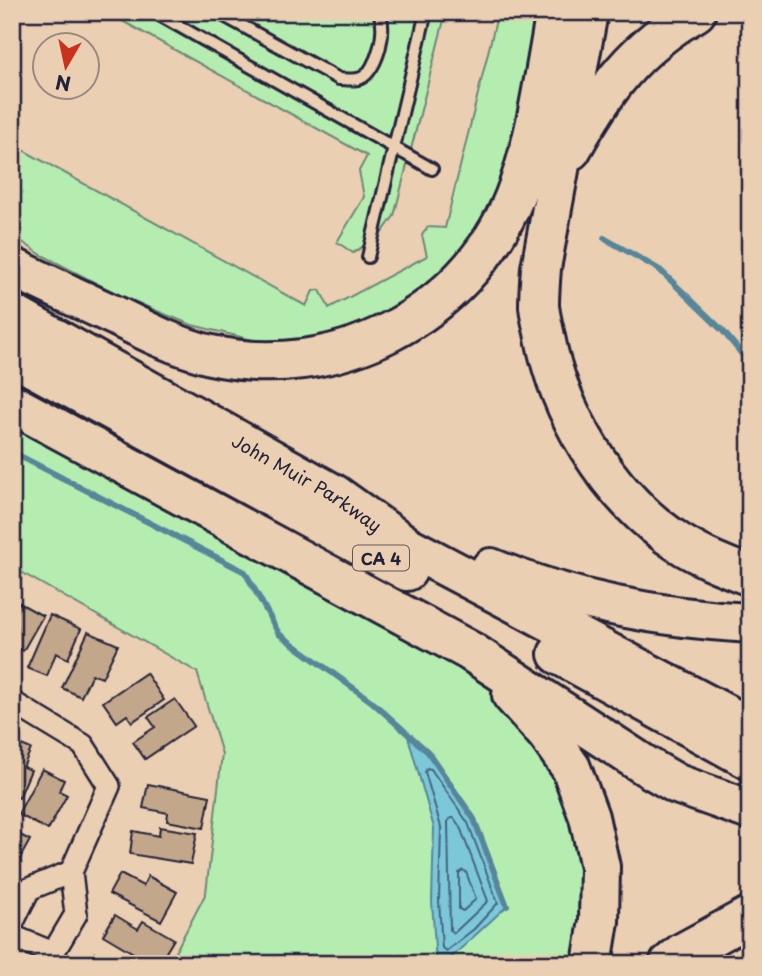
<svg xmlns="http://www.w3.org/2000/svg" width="762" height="976" font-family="'Playpen Sans',sans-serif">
  <rect width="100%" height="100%" fill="#ebcfb2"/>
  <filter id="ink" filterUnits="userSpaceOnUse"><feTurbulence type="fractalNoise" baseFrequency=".0143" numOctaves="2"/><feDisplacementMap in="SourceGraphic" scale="14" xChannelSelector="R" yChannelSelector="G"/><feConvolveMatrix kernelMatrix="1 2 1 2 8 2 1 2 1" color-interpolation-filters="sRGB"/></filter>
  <g filter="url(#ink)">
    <g fill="#b5edb1" stroke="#6c8876" stroke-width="2">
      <path d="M106 12H446L394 216 381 234 353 253 337 242 364 197 359 171 367 156Z"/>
      <path d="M498 12H543L515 154 470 245 403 307 330 337 295 341H257L192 325 162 313 117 294 40 254 12 235V144L306 306 313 291 320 290 329 308 427 256 422 235 428 227 445 228Z"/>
      <path d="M12 404 519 700 571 768 592 964H169L206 893 222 754 197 672 12 567Z"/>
    </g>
    <path fill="#7bc8da" stroke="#57869a" stroke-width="2" d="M407 733 428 752 474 819 507 906 444 964H436L432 901 434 828Z"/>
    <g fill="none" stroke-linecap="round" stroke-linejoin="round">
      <g stroke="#46647b" stroke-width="2">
        <path d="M427 768 431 769 468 823 498 903 474 929 446 951 442 948 439 901 441 827 425 772Z"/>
        <path d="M451 818H454L460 827 488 901 454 933 450 930 448 821Z"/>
        <path d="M463 870 466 872 476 899 463 911 459 909V873Z"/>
      </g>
      <g stroke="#57869a" stroke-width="6">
        <path d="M604 238 660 270 723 331 750 364"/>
        <path d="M12 452 245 572 279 634 371 701 428 752 474 819 507 906"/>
      </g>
    </g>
    <g fill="#c3a78b" stroke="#22223b" stroke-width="2">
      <path d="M14 600 43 616 23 651 16 647 12 652Z"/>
      <path d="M50 615 81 629 68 659 56 653 47 676 27 668Z"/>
      <path d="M88 632 118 645 102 678 92 674 81 697 62 688Z"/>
      <path d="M146 673 164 700 132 722 127 715 117 722 103 702Z"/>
      <path d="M175 699 194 726 145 759 133 742 155 727 148 717Z"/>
      <path d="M12 741 31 749 23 767 31 770 19 798 12 795Z"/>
      <path d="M42 769 64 780 59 791 67 795 48 830 18 814Z"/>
      <path d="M148 784 210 796 204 828 167 821 168 813 143 808Z"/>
      <path d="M160 827 197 833 191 864 130 854 133 831 159 836Z"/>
      <path d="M12 831 30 840 19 860 12 857Z"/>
      <path d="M120 874 143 886 148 876 177 892 161 921 109 894Z"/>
      <path d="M115 915 138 929 143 921 174 939 159 964H152L103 935Z"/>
      <path d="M94 953 116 964H89Z"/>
    </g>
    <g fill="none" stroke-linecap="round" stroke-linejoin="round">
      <defs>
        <g id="lane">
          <path d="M154 12 432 169"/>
          <path d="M217 12 339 79C346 79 355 81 361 78 377 71 389 26 378 12"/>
          <path d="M368 257 426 12"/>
        </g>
        <g id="street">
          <path d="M12 702 83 745 109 786 71 872 76 914 53 953 12 936"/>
          <path d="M12 924 29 889 71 872"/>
        </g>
        <g id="highway">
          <path d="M588 12 541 268C540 281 539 293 539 306 540 316 543 327 545 337 559 412 606 491 669 536 693 554 722 565 750 576"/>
          <path d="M571 150C605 89 634 48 696 12"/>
          <path d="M12 267C47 284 83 301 118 317 148 332 178 347 211 355 335 383 466 316 514 198 536 144 545 70 556 12"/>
          <path id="s1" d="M12 314 334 494 407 546 750 727"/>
          <path d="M12 356 407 571"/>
          <path d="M12 404 470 651 646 766 677 784 750 810"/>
          <path d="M491 568C573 602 661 618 750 623"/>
          <path d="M558 654 750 760"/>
          <path d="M512 695 547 734 571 768 589 817 600 867 599 921 592 964"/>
          <path d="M669 964 682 953 750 916"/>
        </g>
      </defs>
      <use href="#lane" stroke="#22223b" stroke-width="16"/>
      <use href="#street" stroke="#22223b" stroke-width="26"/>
      <use href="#highway" stroke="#22223b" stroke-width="44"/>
      <use href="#lane" stroke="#ebcfb2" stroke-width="10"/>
      <use href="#street" stroke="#ebcfb2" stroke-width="21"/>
      <use href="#highway" stroke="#ebcfb2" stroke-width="38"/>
    </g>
  </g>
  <g text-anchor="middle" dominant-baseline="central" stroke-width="5" stroke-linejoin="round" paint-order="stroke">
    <rect fill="#ebcfb2" stroke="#5e565f" stroke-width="2" x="353" y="545.5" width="56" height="25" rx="5"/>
    <g font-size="16" font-weight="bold" fill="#22223b">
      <text x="381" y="558">CA 4</text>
    </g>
    <g font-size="18" fill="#22223b" stroke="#ebcfb2">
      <text stroke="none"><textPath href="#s1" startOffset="340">John Muir Parkway</textPath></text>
    </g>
  </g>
  <rect width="762" height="976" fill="none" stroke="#ebcfb2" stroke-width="42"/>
  <rect x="21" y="21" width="720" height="934" fill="none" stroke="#22223b" stroke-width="2.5" filter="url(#ink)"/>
  <g transform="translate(66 66) rotate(189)"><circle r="33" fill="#ebcfb2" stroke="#9b8a82" stroke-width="2"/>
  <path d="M0-5L12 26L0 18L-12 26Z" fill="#c8321e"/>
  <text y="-10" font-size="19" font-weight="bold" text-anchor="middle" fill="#22223b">N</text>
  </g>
</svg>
